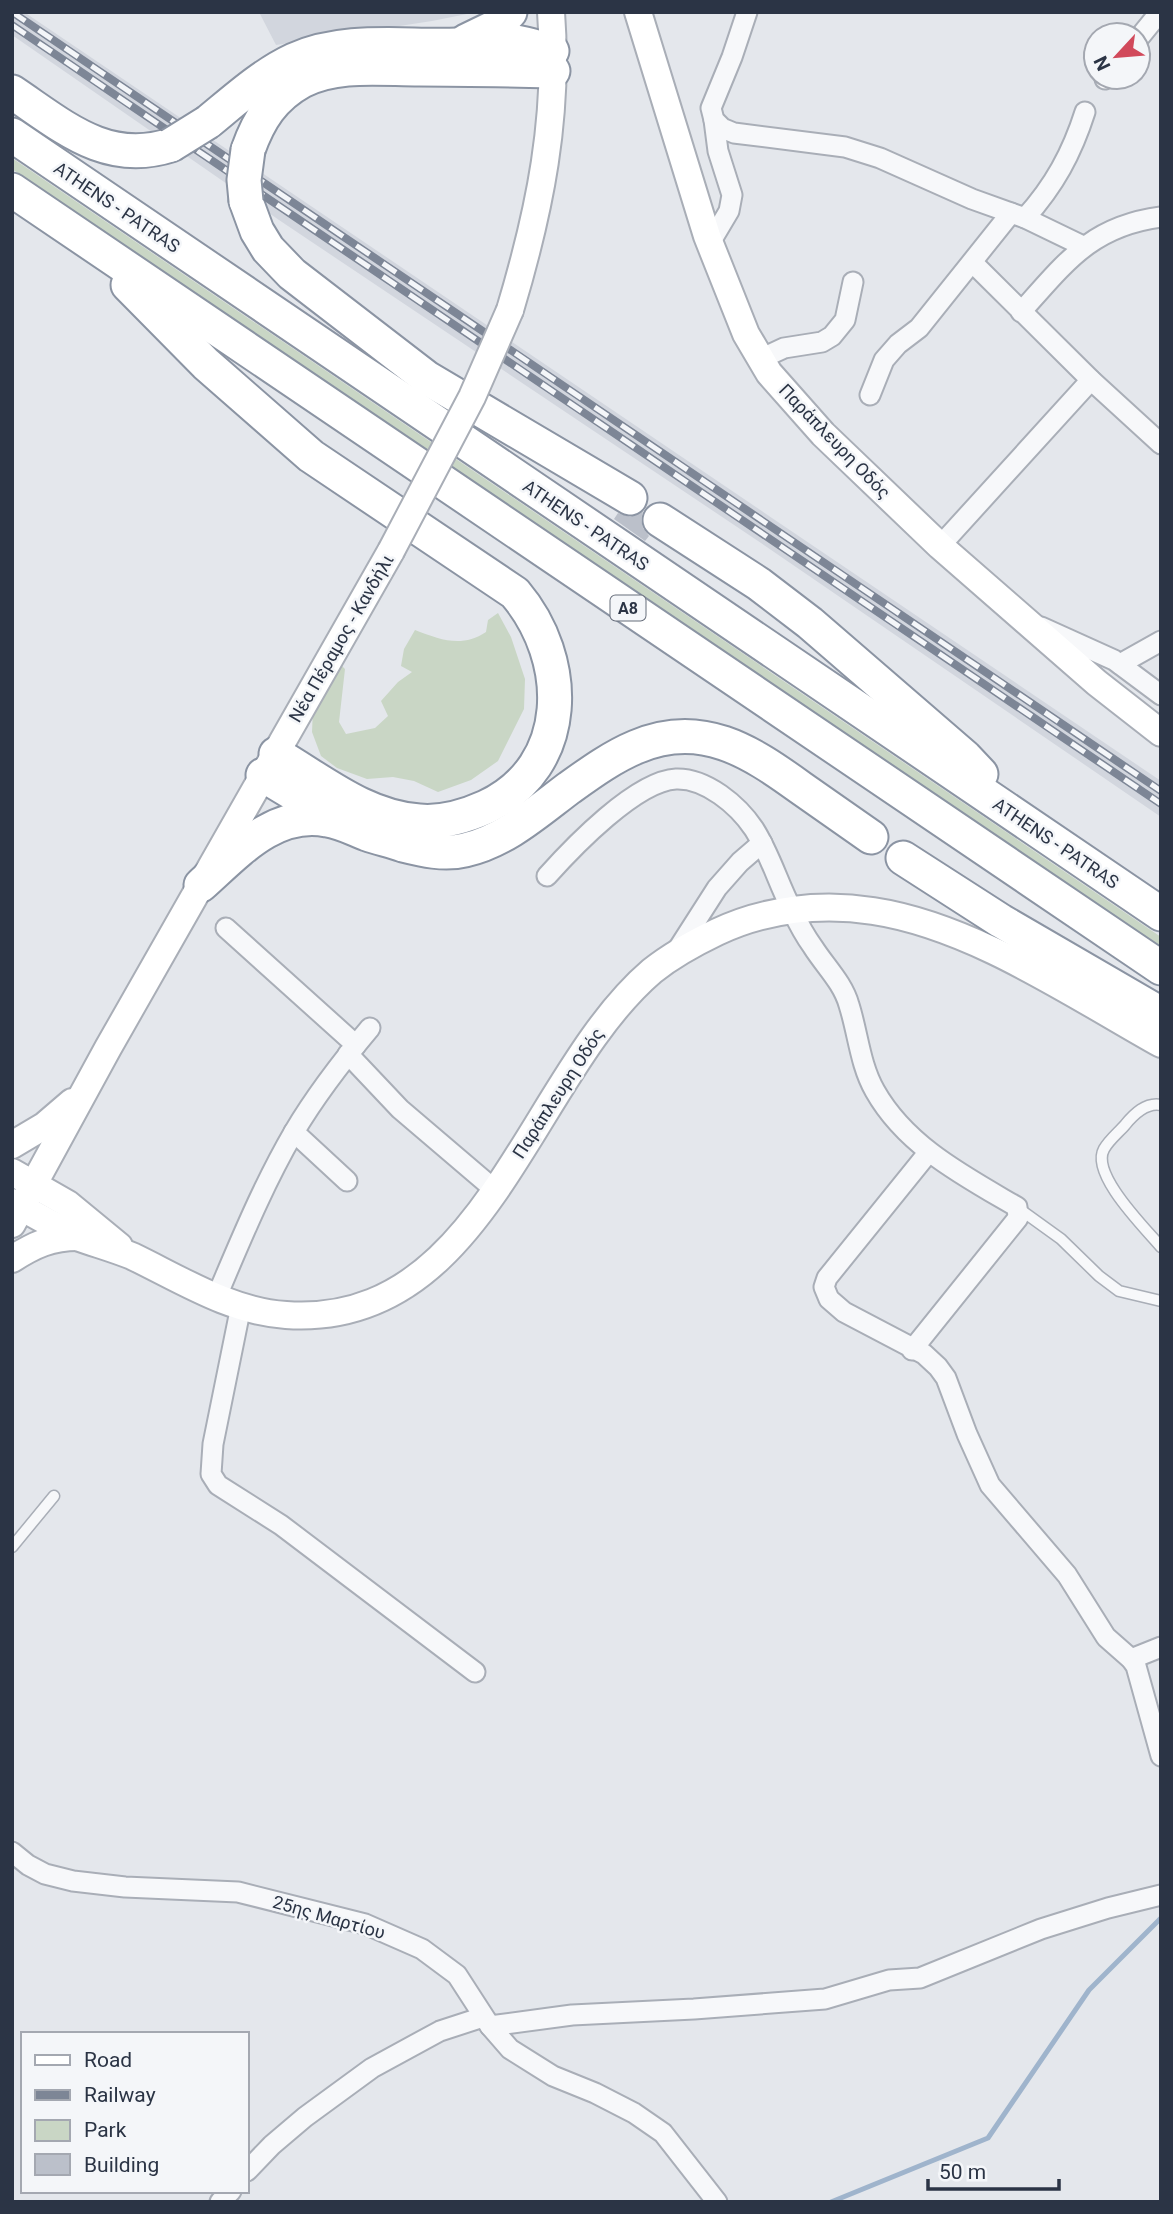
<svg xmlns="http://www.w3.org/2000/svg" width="1173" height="2214" font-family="Roboto,sans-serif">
  <rect width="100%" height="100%" fill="#e4e7ec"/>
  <g fill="#d2d6de">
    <path d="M12 12H24L1161 781V817L761 543 279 220 12 35Z"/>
    <path d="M259 12H469L467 14 432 21 276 45Z"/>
  </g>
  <g fill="#c9d6c5">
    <path d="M12 158 1161 937V948L12 169Z"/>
    <path d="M498 613 511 637 525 679 524 709 498 761 471 780 438 792 414 781 393 777 367 779 337 768 321 756 312 732 313 708 340 664 345 669 339 722 346 734 375 728 388 716 381 701 398 682 412 672 401 666 404 649 415 630C441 640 462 648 486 632L488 620Z"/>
  </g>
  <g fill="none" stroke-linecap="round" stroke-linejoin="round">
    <path stroke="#9fb4cc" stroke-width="5" d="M831 2202 988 2138 1089 1990 1161 1918"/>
  </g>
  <path fill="#bbc0ca" d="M643 511 641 520 643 528 649 536 645 541 614 519 618 513 630 517Z"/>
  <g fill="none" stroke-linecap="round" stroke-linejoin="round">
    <defs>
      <g id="lane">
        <path d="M1161 1105C1146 1102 1134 1114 1125 1125 1119 1132 1109 1140 1104 1149 1090 1174 1145 1228 1161 1247"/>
        <path d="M1018 1208 1061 1239 1099 1276 1119 1291 1161 1301"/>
        <path d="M12 1547 54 1496"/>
      </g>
      <g id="street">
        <path d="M747 12 732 57 711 108 714 120 722 128 734 133 845 147 880 158 972 199 1025 218 1083 246"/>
        <path d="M1138 39 1160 12"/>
        <path d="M1105 79 1106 77"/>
        <path d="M1025 218C1054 186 1072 153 1085 112"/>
        <path d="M710 243 729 211 732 195 718 151 714 120"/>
        <path d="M973 263 1091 380 1161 444"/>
        <path d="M1021 312C1065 263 1091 226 1161 217"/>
        <path d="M760 359 784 348 822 342 832 336 845 320 853 282"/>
        <path d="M870 395 884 360 898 344 919 328 1011 213"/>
        <path d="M940 546 1091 380"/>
        <path d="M1041 627 1114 660 1161 695"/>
        <path d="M1120 664 1161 641"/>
        <path d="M547 876C573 847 636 781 676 779 706 778 738 805 754 829 770 854 778 883 792 910 798 923 805 936 813 947 825 966 843 983 849 1005 858 1033 860 1065 875 1091 906 1146 964 1176 1017 1207L1018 1218 912 1350"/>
        <path d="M226 928 356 1045"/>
        <path d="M676 952 717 888 740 862 762 843"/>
        <path d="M348 1054 400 1109 495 1190"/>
        <path d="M294 1132 347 1181"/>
        <path d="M928 1153 827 1278 824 1287 829 1299 844 1312 924 1354 938 1367 946 1378 967 1434 990 1485 1067 1575 1106 1637 1131 1659 1136 1666 1161 1756"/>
        <path d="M216 1298C240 1242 263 1185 294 1132 316 1095 343 1060 370 1028"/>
        <path d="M241 1306 213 1444 211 1474 218 1485 281 1525 475 1672"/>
        <path d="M1131 1659 1161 1647"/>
        <path d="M12 1852 28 1865 45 1874 73 1881 125 1887 238 1892 365 1924 422 1949 457 1975 490 2026 510 2049 553 2076 595 2093 634 2113 663 2133 717 2202"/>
        <path d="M490 2026 572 2015 694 2009 825 1999 889 1980 920 1978 1041 1929 1108 1908 1161 1895"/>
        <path d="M247 2171 272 2145 305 2117 372 2068 440 2031 483 2017"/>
        <path d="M220 2202 231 2191"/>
      </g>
      <g id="secondary">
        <path d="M638 12 707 236 746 334 769 373 823 434 940 546 1097 683 1161 733"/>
        <path d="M510 310C540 210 559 117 551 12"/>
        <path d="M12 1145 44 1126 72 1102"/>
        <path d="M12 1172 68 1204 119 1246"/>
        <path d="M12 1202C34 1214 57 1228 80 1238 97 1244 115 1249 132 1256 182 1280 229 1311 286 1315 485 1329 528 1077 652 971 672 955 694 943 717 932 765 909 821 903 873 911 973 926 1073 995 1161 1044"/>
        <path d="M12 1224 108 1048 391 551"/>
        <path d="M12 1259C34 1245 51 1237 78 1237"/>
      </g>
      <g id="highway">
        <path d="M466 41 497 26 510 12"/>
        <path d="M12 92C63 126 106 166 171 145"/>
        <path d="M208 122C235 100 262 75 294 60 344 37 404 47 457 45 477 44 496 40 516 42 528 44 540 48 552 51"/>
        <path d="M12 135 1161 914"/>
        <path d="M248 150C259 119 273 97 302 81 337 63 381 69 419 69 463 69 508 70 553 71"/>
        <path d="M12 190 1161 968"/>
        <path d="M246 201 257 231 268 249 292 274 427 378 630 498"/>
        <path d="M128 285 206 364 311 456 515 593C571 659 573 766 486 807 466 816 441 823 419 821 364 817 321 780 276 754"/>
        <path d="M660 520 759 584 810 623 965 757 981 774"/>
        <path d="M263 775 336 819"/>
        <path d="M903 858 1001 921 1161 1014"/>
        <path d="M201 885C237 853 274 810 327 820 341 822 354 829 367 834 379 838 391 841 403 845 423 850 444 855 465 850 505 841 537 812 569 788 590 773 612 757 636 747 701 719 750 751 801 788 824 804 847 820 871 837"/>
      </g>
    </defs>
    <use href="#lane" stroke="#a9aeb7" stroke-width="13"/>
    <use href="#street" stroke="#a9aeb7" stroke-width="23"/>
    <use href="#secondary" stroke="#a9aeb7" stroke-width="30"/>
    <use href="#highway" stroke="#8b94a3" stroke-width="37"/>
    <use href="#lane" stroke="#f7f8fa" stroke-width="10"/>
    <use href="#street" stroke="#f7f8fa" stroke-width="19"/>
    <use href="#secondary" stroke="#fff" stroke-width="26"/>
    <use href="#highway" stroke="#fff" stroke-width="33"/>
    <defs>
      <g id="rail">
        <path d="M12 12 1161 791"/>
        <path d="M12 25 1161 804"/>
      </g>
    </defs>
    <use href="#rail" stroke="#7d8696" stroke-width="8"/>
    <use href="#rail" stroke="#f4f6f9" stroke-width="5" stroke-dasharray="16" stroke-linecap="butt"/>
    <defs>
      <path id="secondary-bridge" d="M391 551 472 397 510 310"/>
      <g id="highway-bridge">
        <path d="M171 145 208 122"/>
        <path d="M246 201 244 180 248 150"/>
      </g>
    </defs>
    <use href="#secondary-bridge" stroke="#a9aeb7" stroke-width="30" stroke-linecap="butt"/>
    <use href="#highway-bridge" stroke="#8b94a3" stroke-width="37" stroke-linecap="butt"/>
    <use href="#secondary-bridge" stroke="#fff" stroke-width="26"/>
    <use href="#highway-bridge" stroke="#fff" stroke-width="33"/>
  </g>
  <g text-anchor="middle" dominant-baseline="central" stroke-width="5" stroke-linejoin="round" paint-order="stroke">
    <rect fill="#f4f6f9" stroke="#676e7b" stroke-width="2" x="610.5" y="595.5" width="35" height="25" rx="5"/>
    <g font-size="16" font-weight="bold" fill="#2b3445">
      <text x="628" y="608">Α8</text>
    </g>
    <g font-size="18" fill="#2b3445" stroke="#f4f6f9">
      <text transform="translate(117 207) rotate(34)">ATHENS - PATRAS</text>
      <text transform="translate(835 441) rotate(46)">Παράπλευρη Οδός</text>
      <text transform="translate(586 525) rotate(34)">ATHENS - PATRAS</text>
      <text transform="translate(341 638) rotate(-60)">Νέα Πέραμος - Κανδήλι</text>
      <text transform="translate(1056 843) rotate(34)">ATHENS - PATRAS</text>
      <text transform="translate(558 1093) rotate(-57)">Παράπλευρη Οδός</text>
      <text transform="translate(329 1917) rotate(16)">25ης Μαρτίου</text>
    </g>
  </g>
  <rect width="1173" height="2214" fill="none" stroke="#2b3445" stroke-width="28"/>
  <rect x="21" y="2032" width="228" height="161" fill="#f4f6f9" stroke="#a4a8b1" stroke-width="2"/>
  <rect x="35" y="2055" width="35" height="10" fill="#ffffff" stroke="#a4a8b1" stroke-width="2"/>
  <text x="84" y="2067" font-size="21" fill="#2b3445">Road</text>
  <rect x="35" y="2090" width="35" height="10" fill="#7d8696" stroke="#a4a8b1" stroke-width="2"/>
  <text x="84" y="2102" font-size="21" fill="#2b3445">Railway</text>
  <rect x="35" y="2120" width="35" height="21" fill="#c9d6c5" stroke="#a4a8b1" stroke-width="2"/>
  <text x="84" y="2137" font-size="21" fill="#2b3445">Park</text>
  <rect x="35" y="2154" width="35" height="21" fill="#bbc0ca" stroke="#a4a8b1" stroke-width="2"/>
  <text x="84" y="2172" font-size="21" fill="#2b3445">Building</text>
  <g transform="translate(1117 56) rotate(244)"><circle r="33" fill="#f4f6f9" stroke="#a4a8b1" stroke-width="2"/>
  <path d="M0-5L12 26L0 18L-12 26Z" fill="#d1495b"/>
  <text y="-10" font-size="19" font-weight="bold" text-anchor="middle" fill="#2b3445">N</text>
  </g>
  <path d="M928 2179v10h131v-10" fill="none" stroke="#2b3445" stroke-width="3.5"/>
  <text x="939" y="2179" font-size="21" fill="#2b3445" stroke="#f4f6f9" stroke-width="5" paint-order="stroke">50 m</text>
</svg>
